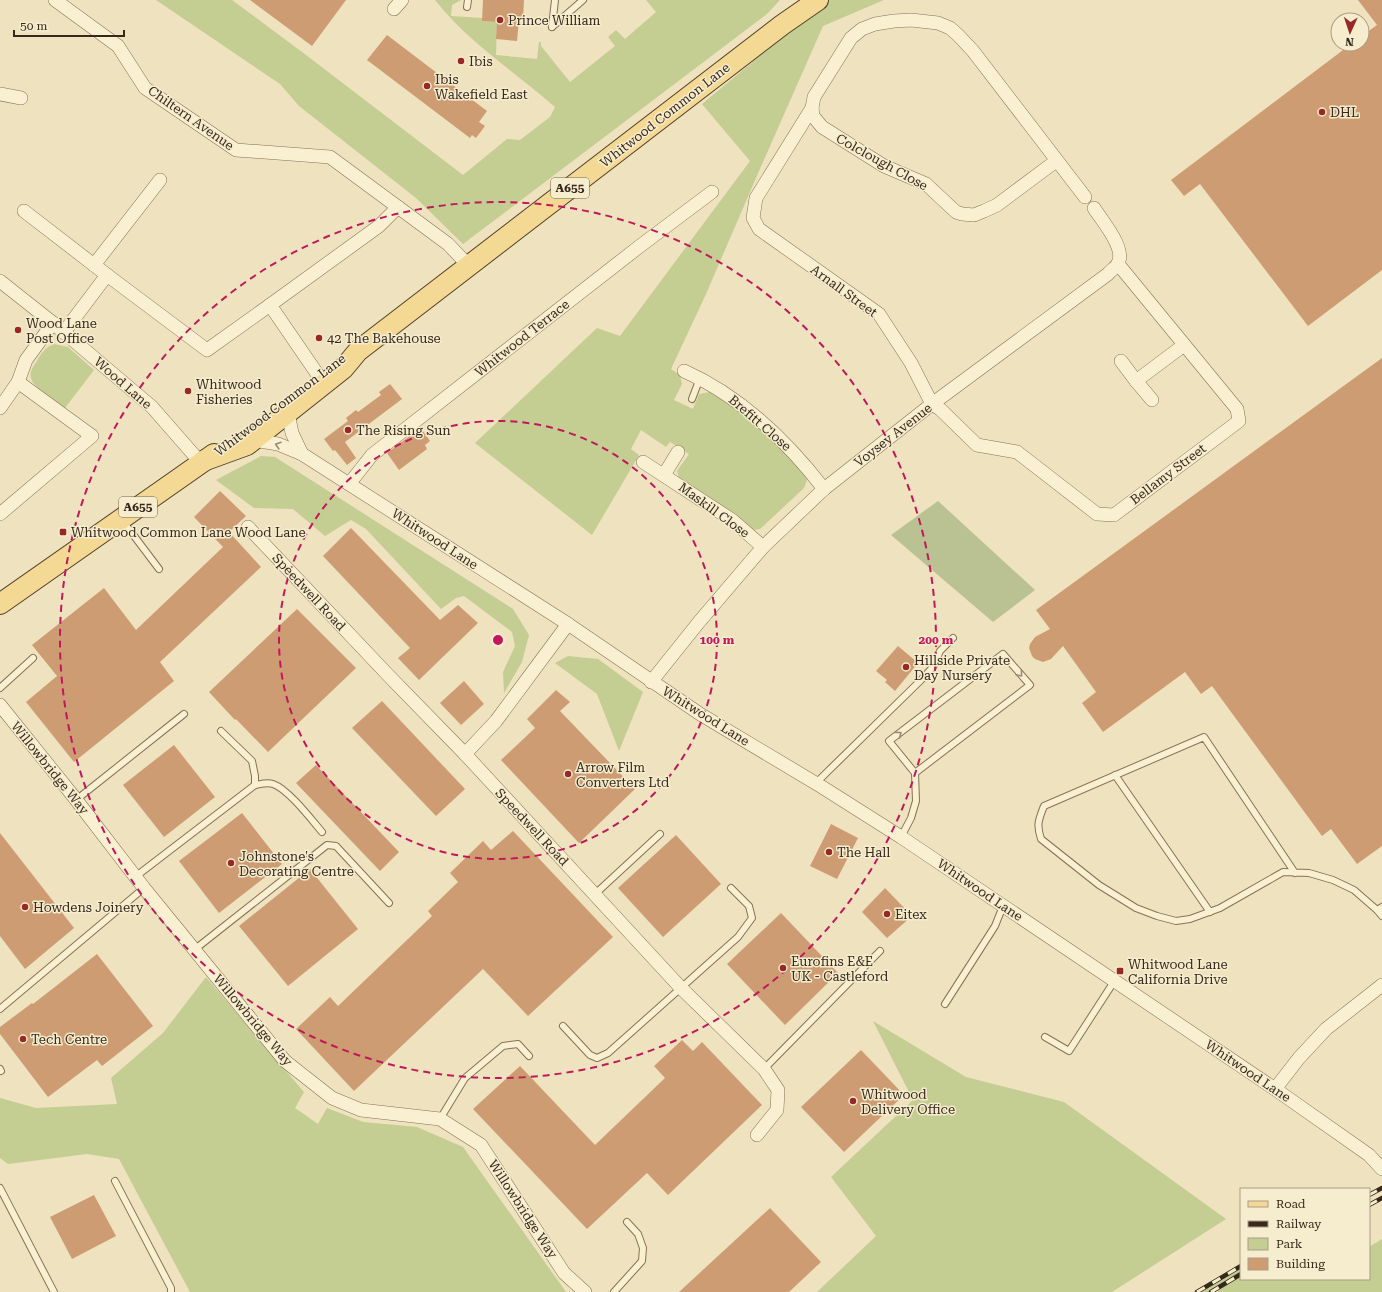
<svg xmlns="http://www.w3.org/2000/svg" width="1382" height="1292" font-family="'Roboto Serif',serif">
  <rect width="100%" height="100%" fill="#efe2be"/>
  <g fill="#c4cd92">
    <path d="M156 0H232L306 55 463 175 507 139 520 140 550 117 555 107C515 72 468 42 435 0H461L452 5 451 16 482 18V21L497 22 496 55 537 59 539 42H541V46L570 82 615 46 608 37 616 30 625 39 656 12 646 0H780L767 14 463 244 416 198 299 106 280 84Z"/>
    <path d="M829 0H884L823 26 759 171 706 294 671 369 680 375 682 384 674 400 693 409 699 394 715 391 765 429 803 469 807 480 804 488 760 529 753 530 680 482 677 471 689 454 670 442 666 447 641 430 631 449 639 455 592 535 475 443 597 328 620 336 750 161 702 104 813 12Z"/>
    <path d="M54 344 68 347 94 370 65 408C56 401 34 389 31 378 29 372 34 365 37 361 41 353 46 347 54 344Z"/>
    <path d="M261 456 275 457 513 609 529 635 522 662 504 693 503 672 515 646 512 632 464 596 456 598 441 609 366 529 351 520 325 536 293 509 254 508 216 480Z"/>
    <path d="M568 656 598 659 643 692 619 751 597 694 555 663Z"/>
    <path d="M206 977 304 1092 295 1108 318 1124 327 1108 363 1122 417 1127 463 1147 566 1292H190L119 1159 87 1154 8 1164 0 1158V1098L36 1108 117 1104 111 1078 163 1033Z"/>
    <path d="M873 1021 966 1077 1064 1102 1226 1219 1112 1292H817L876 1236 831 1177 913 1100Z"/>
    <path d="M1382 1239V1292H1197L1241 1266V1279H1369V1247Z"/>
  </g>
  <path fill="#bac192" d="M938 501 1035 590 993 622 891 535Z"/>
  <g fill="#ce9c73">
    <path d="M250 0H346L312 46Z"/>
    <path d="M483 0H524L523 19H519L517 41 496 39 497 22 482 21Z"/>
    <path d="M1358 0H1382V270L1308 326 1200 184 1184 196 1171 180 1351 44H1362V36L1377 25Z"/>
    <path d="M387 35 487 111 479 122 485 126 476 138 472 135 470 138 367 60Z"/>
    <path d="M1382 358V846L1357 864 1331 829 1322 836 1212 686 1201 694 1185 672 1103 732 1082 703 1096 692 1063 646 1051 659 1043 662 1035 659 1032 656 1029 648 1030 644 1035 637 1050 629 1036 610Z"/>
    <path d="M390 384 402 399 345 442 356 458 347 465 335 450 333 451 324 439 348 421 346 418 356 410 358 412 381 395 379 392Z"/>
    <path d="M423 431 430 441 425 445 427 449 399 470 387 453 415 432 417 435Z"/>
    <path d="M220 491 246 516 229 532 261 567 160 662 174 681 74 762 26 702 57 676 32 645 104 588 136 630 223 547 194 517Z"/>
    <path d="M351 528 440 620 458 605 478 623 419 680 398 658 410 648 323 556Z"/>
    <path d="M297 609 356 668 268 752 236 719 235 720 209 692Z"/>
    <path d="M898 646 918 663 895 691 885 682 887 680 876 671Z"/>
    <path d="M464 681 484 704 461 725 440 703Z"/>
    <path d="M556 690 570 702 560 711 635 789 579 843 501 760 535 728 527 719Z"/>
    <path d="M382 701 465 789 436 816 352 728Z"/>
    <path d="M174 745 215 797 164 837 123 785Z"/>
    <path d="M316 765 399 852 380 871 296 783Z"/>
    <path d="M242 813 282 864 219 913 179 861Z"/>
    <path d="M831 824 858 838 837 879 810 866Z"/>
    <path d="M513 831 613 937 528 1016 483 969 354 1091 296 1029 330 997 338 1006 432 916 428 911 458 882 450 873 483 841 491 850Z"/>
    <path d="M0 833 74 928 25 969 0 936Z"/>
    <path d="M676 835 721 884 663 937 618 888Z"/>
    <path d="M310 869 358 929 288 986 239 926Z"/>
    <path d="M885 888 912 916 887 938 862 912Z"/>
    <path d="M781 913 838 973 785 1025 727 964Z"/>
    <path d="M97 954 153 1026 102 1066 97 1060 48 1097 0 1034V1027L32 1003 33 1004Z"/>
    <path d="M682 1040 693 1051 702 1042 762 1105 668 1195 647 1173 587 1229 473 1109 520 1066 595 1145 665 1078 654 1066Z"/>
    <path d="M861 1050 904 1095 844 1152 801 1107Z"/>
    <path d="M94 1195 116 1236 72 1259 50 1217Z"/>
    <path d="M770 1208 821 1262 789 1292H679Z"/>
  </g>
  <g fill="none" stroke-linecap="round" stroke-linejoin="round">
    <defs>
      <g id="lane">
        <path d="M467 7 468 0"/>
        <path d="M552 27 583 0"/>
        <path d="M552 27 555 0"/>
        <path d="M692 399 700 378"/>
        <path d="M122 520 159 569"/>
        <path d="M0 688 33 658"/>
        <path d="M221 731 252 761 255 776V785"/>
        <path d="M1115 775 1210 912"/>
        <path d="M816 783 921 680 933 667 940 651 953 638"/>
        <path d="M76 800 184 714"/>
        <path d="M901 837 911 818 916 801 915 773 889 741 1003 654 1030 685 915 773"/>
        <path d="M1295 873 1204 737 1044 806C1039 819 1036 824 1041 839L1099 885 1136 908 1157 916 1176 921 1190 919 1220 908 1283 872 1309 873 1333 880 1354 890 1377 910"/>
        <path d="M135 877 255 785C261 784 267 782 273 784 288 789 311 819 322 832"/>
        <path d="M594 895 660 834"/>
        <path d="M1382 907 1377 910 1382 916"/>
        <path d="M194 950 327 845 336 846 389 903"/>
        <path d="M945 1004 995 926 1003 906"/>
        <path d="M0 1009 144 888"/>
        <path d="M563 1026 590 1055 597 1058 608 1053 738 937 752 918 749 906 731 888"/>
        <path d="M1045 1037 1069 1051 1115 980"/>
        <path d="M0 1069 1 1071"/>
        <path d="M764 1069 880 951"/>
        <path d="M440 1119 465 1078 503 1046 518 1044 529 1056"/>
        <path d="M115 1181 171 1288V1292"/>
        <path d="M0 1188 54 1292"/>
        <path d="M614 1292 642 1261 643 1248 638 1234 627 1222"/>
      </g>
      <g id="street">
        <path d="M55 0 118 46 145 88 236 150 330 157 448 244 469 266"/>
        <path d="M394 9 402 0"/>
        <path d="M0 94 21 98"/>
        <path d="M812 108 756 198 753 218 759 229 879 314 911 363 932 404"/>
        <path d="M1056 161 997 205 984 211 974 215 962 214 956 212 926 184 884 166 822 127 813 116 812 108 814 97 851 38 862 29 875 24 894 21 911 20 938 23 950 28 958 35 973 51 1085 197"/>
        <path d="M24 211 94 265"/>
        <path d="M107 275 94 265 160 180"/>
        <path d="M0 281 53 323 152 407 201 463"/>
        <path d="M64 332 107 275 207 350 270 305"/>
        <path d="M1121 361 1136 381"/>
        <path d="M684 371C740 396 787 441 824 489"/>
        <path d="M318 375 270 305 379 226 398 207"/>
        <path d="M1152 400 1136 381 1184 345"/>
        <path d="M932 404 940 409 977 445 1017 452 1097 514 1114 515 1239 421 1237 409 1118 264"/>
        <path d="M0 408 18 382 26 360 53 323"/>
        <path d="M288 413 292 433 302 454"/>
        <path d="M253 440 278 444 302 454 568 624 700 714 822 787 901 837 1275 1089 1369 1155 1382 1169"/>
        <path d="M643 462 732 520 763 547"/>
        <path d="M664 475 678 452"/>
        <path d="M349 484 372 455 640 246 712 192"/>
        <path d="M0 514 92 436 18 382"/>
        <path d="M248 527 388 675 465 754 681 988 764 1069 778 1090 777 1110 757 1135"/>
        <path d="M651 682 699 622 763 547 824 489 932 404 1108 274C1110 271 1115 268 1117 265 1128 250 1102 221 1094 208"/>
        <path d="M0 705 74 797 144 888 285 1061 332 1098 361 1110 440 1119 481 1145 564 1273 585 1292"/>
        <path d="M465 754 496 721 568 624"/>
        <path d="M1275 1089 1299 1058 1326 1029 1382 985"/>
      </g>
      <g id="primary">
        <path d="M203 461 247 445 343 369 358 351 782 25 818 0"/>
        <path d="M0 604 214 454"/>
      </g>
    </defs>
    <use href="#lane" stroke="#877256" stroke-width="8"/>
    <use href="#street" stroke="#877256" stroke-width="14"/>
    <use href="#primary" stroke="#54402b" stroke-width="22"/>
    <use href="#lane" stroke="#f9efd1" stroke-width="6"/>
    <use href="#street" stroke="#f9efd1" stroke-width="13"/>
    <use href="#primary" stroke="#f4d994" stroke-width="20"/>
    <defs>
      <g id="rail">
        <path d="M1369 1195 1382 1188"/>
        <path d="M1369 1205 1382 1198"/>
        <path d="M1197 1292 1241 1266"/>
        <path d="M1211 1292 1241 1274"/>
      </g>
    </defs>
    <use href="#rail" stroke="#36291b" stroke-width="4.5"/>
    <use href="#rail" stroke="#f6ecce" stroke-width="3" stroke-dasharray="9" stroke-linecap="butt"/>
  </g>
  <defs><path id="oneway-chevron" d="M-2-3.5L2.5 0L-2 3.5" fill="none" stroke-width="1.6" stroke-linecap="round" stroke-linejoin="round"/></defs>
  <g stroke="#988c76">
    <use href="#oneway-chevron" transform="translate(278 445) rotate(-163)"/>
    <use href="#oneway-chevron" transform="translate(1020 674) rotate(50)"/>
    <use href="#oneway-chevron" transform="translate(899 734) rotate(-37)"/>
  </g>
  <g fill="none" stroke="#c2185b" stroke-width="2" stroke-dasharray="7 5">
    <circle cx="498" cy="640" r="219"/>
    <circle cx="498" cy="640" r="438"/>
  </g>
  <g fill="#972825" stroke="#f6ecce" stroke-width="1.5">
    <circle cx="500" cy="20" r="4"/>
    <circle cx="461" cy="61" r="4"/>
    <circle cx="427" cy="86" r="4"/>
    <circle cx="1322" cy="112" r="4"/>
    <circle cx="18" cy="330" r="4"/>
    <circle cx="319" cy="338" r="4"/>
    <circle cx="188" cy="391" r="4"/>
    <circle cx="348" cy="430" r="4"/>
    <rect x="59" y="528" width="8" height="8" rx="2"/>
    <circle cx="906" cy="667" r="4"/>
    <circle cx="568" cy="774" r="4"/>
    <circle cx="829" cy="852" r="4"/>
    <circle cx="231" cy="863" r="4"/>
    <circle cx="25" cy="907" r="4"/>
    <circle cx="887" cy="914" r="4"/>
    <circle cx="783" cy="968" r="4"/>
    <rect x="1116" y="967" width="8" height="8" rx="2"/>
    <circle cx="23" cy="1039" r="4"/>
    <circle cx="853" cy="1101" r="4"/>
  </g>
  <g text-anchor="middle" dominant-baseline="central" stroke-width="3" stroke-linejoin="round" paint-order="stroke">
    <g fill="#f6ecce" stroke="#706451" stroke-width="1">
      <rect x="551" y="178" width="38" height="20" rx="3"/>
      <rect x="119" y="497" width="38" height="20" rx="3"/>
    </g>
    <g font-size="12" font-weight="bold" fill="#36291b">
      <text x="570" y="188">A655</text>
      <text x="138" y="507">A655</text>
    </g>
    <g font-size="13" fill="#36291b" stroke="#f6ecce" text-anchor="start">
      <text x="508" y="20">Prince William</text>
      <text x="469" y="61">Ibis</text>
      <text x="435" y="79">Ibis<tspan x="435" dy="15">Wakefield East</tspan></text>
      <text x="1330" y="112">DHL</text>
      <text x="26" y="323">Wood Lane<tspan x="26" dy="15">Post Office</tspan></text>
      <text x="327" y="338">42 The Bakehouse</text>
      <text x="196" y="384">Whitwood<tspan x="196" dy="15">Fisheries</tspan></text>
      <text x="356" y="430">The Rising Sun</text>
      <text x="71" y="532">Whitwood Common Lane Wood Lane</text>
      <text x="914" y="660">Hillside Private<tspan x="914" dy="15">Day Nursery</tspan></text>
      <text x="576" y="767">Arrow Film<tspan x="576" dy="15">Converters Ltd</tspan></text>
      <text x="837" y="852">The Hall</text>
      <text x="239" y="856">Johnstone's<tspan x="239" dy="15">Decorating Centre</tspan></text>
      <text x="33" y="907">Howdens Joinery</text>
      <text x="895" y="914">Eitex</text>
      <text x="791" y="961">Eurofins E&amp;E<tspan x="791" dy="15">UK - Castleford</tspan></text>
      <text x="1128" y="964">Whitwood Lane<tspan x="1128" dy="15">California Drive</tspan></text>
      <text x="31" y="1039">Tech Centre</text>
      <text x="861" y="1094">Whitwood<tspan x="861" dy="15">Delivery Office</tspan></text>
    </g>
    <g font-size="13" fill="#36291b" stroke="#f6ecce">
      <text transform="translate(665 115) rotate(-38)">Whitwood Common Lane</text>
      <text transform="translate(191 118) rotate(35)">Chiltern Avenue</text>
      <text transform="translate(882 162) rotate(29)">Colclough Close</text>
      <text transform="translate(844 291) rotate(36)">Arnall Street</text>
      <text transform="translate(522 338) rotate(-38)">Whitwood Terrace</text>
      <text transform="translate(123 383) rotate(41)">Wood Lane</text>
      <text transform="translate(280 405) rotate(-37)">Whitwood Common Lane</text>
      <text transform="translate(760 423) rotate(41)">Brefitt Close</text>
      <text transform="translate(893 435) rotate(-38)">Voysey Avenue</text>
      <text transform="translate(1168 474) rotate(-37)">Bellamy Street</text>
      <text transform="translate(714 510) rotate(36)">Maskill Close</text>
      <text transform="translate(435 539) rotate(33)">Whitwood Lane</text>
      <text transform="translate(309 592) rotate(47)">Speedwell Road</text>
      <text transform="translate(706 716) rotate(32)">Whitwood Lane</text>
      <text transform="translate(50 768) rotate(51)">Willowbridge Way</text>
      <text transform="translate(532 827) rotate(47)">Speedwell Road</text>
      <text transform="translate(980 890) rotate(34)">Whitwood Lane</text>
      <text transform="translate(253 1020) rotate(50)">Willowbridge Way</text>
      <text transform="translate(1248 1071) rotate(34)">Whitwood Lane</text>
      <text transform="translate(523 1209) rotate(57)">Willowbridge Way</text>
    </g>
  </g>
  <circle cx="498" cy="640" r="6" fill="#c2185b" stroke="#f6ecce" stroke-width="2"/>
  <g font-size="12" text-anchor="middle" font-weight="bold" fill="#c2185b" stroke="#f6ecce" stroke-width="3" stroke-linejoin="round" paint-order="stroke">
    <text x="717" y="644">100 m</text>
    <text x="936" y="644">200 m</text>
  </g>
  <rect x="1240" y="1188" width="130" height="92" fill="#f6ecce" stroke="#a99e86"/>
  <rect x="1248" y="1201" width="20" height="6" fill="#f4d994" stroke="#a99e86"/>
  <text x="1276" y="1208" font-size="12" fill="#36291b">Road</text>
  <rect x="1248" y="1221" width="20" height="6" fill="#36291b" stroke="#a99e86"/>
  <text x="1276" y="1228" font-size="12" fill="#36291b">Railway</text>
  <rect x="1248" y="1238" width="20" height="12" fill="#c4cd92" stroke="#a99e86"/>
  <text x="1276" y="1248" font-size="12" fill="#36291b">Park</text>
  <rect x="1248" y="1258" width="20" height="12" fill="#ce9c73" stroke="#a99e86"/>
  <text x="1276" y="1268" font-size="12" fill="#36291b">Building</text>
  <g transform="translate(1350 32) rotate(183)"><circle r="19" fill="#f6ecce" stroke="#a99e86"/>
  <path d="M0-3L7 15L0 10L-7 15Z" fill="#972825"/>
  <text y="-6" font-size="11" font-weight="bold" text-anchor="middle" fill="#36291b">N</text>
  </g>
  <path d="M14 30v6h110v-6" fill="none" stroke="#36291b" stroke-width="2"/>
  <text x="20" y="30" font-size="12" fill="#36291b" stroke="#f6ecce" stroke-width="3" paint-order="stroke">50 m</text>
</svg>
